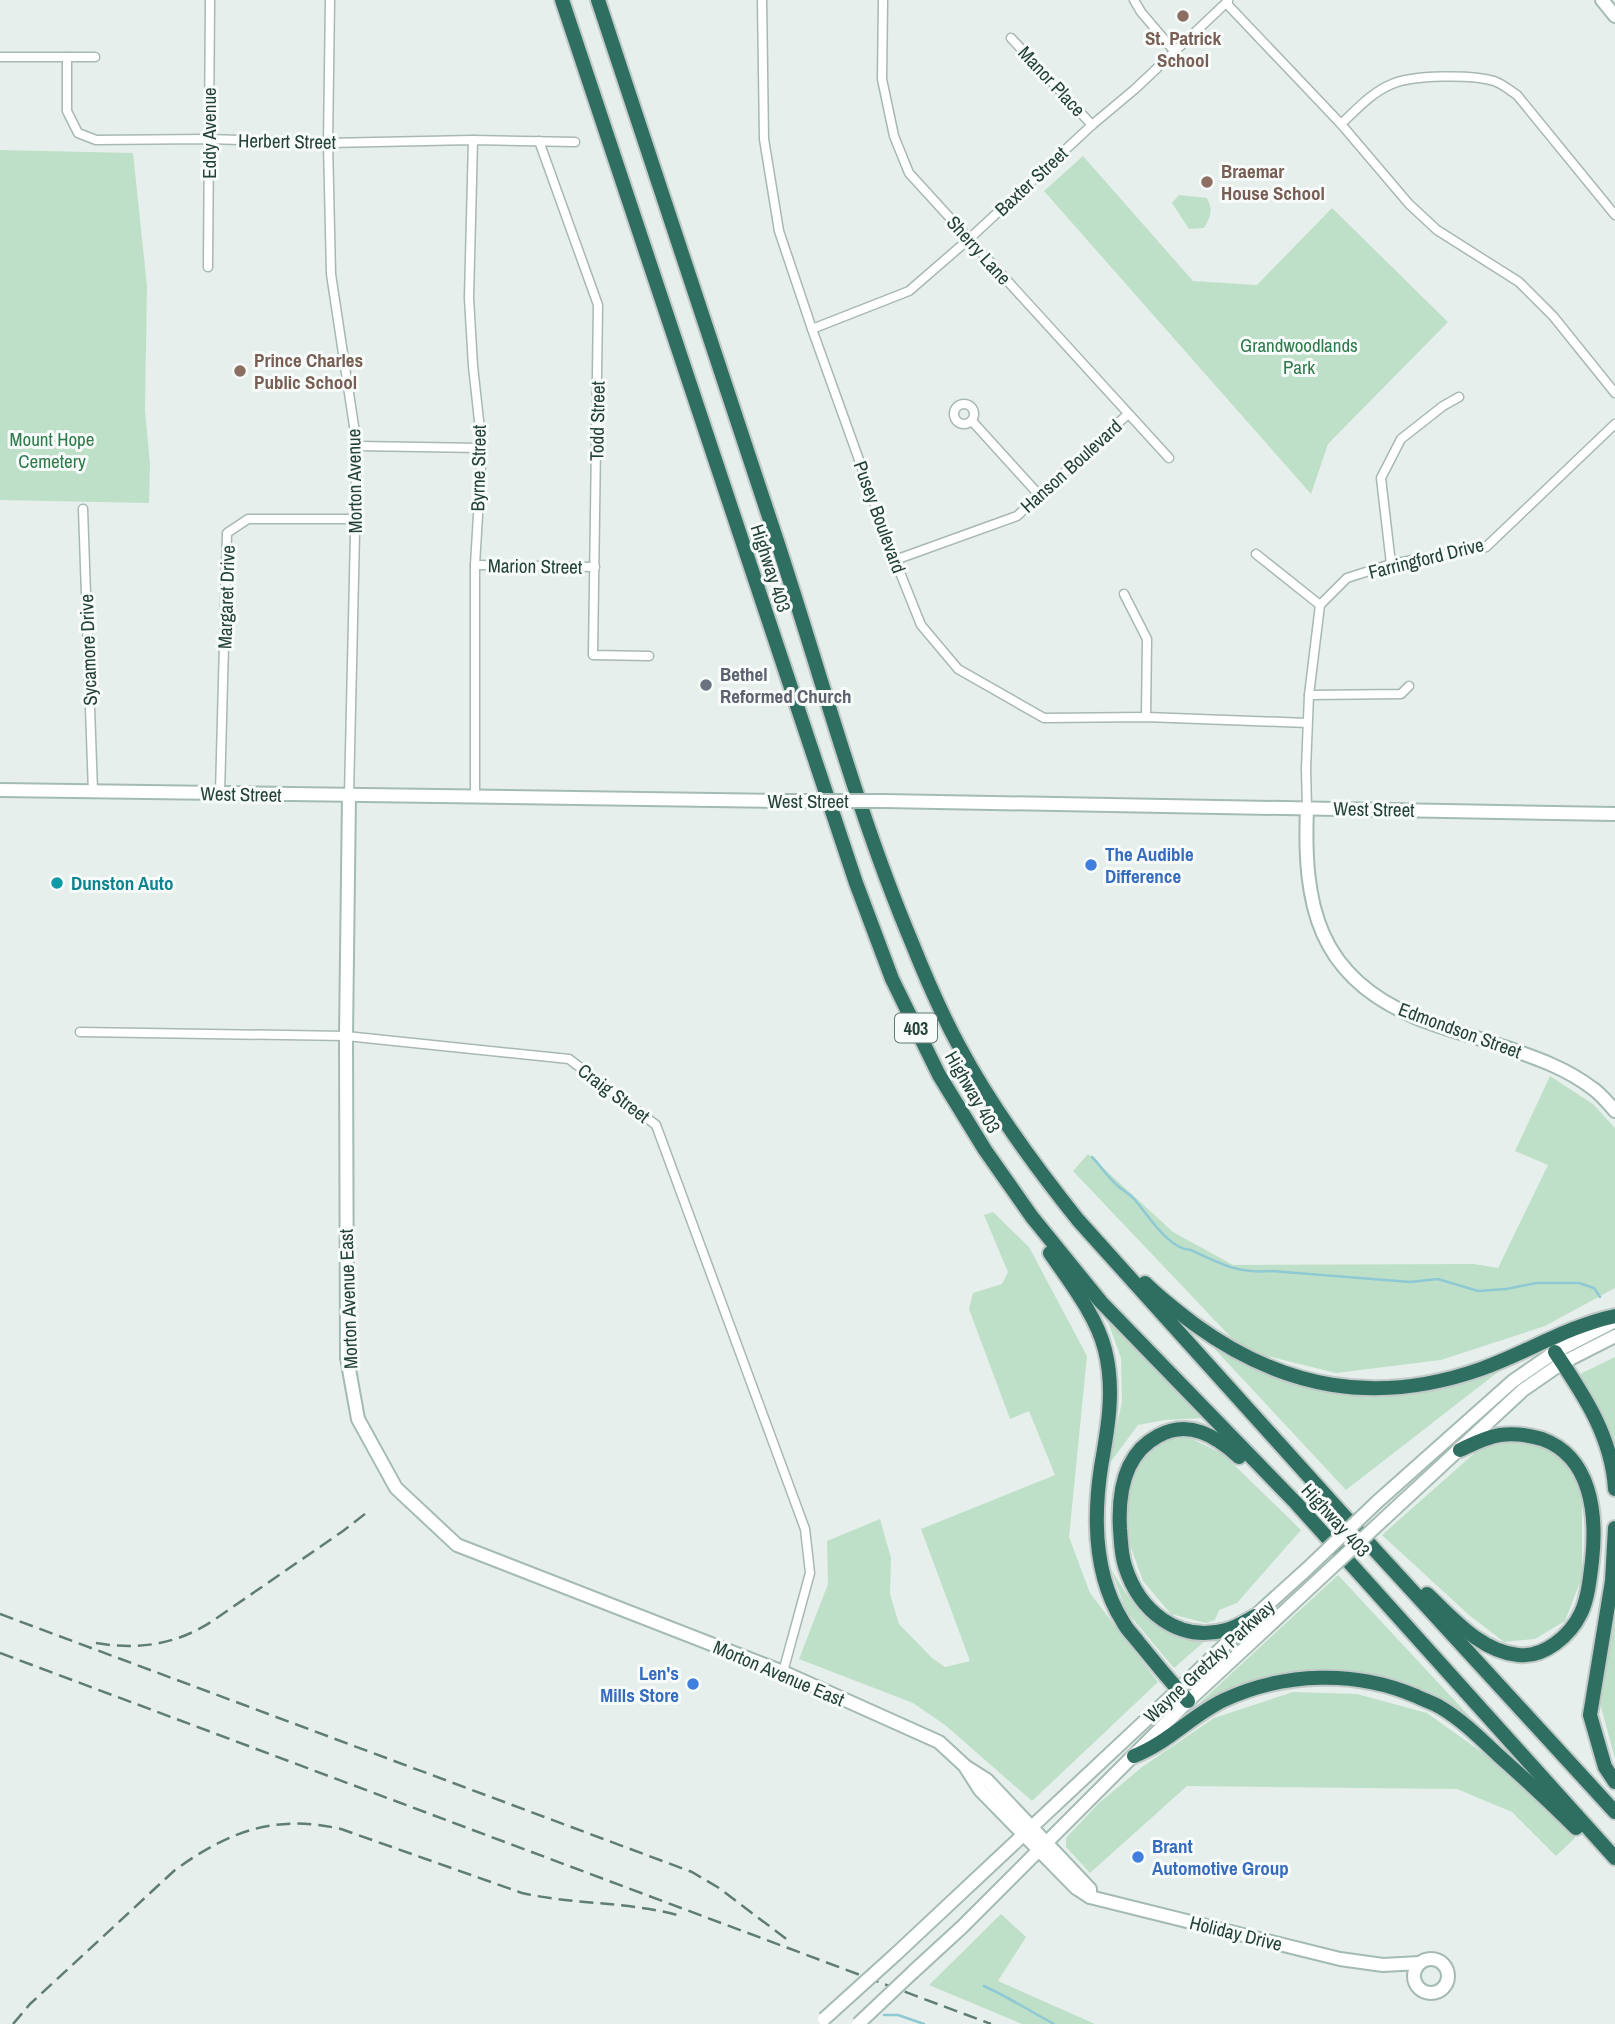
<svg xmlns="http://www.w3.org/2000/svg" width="1615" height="2024" font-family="'Archivo Narrow',sans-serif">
  <rect width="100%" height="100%" fill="#e6efeb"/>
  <g fill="#bfe0c8">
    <path d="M0 150 133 153 147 286 145 410 150 464 149 503 0 500Z"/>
    <path d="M1083 156 1193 281 1257 285 1332 208 1448 322 1328 444 1311 494 1044 191Z"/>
    <path d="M1179 195 1207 198C1213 210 1211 216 1204 228L1189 229 1172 203Z"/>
    <path d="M1550 1076 1593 1104 1615 1128V1288L1545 1326 1441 1360 1336 1373 1243 1350 1073 1171 1088 1154 1173 1232 1233 1265 1474 1264 1498 1268 1548 1165 1515 1151Z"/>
    <path d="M993 1212 1029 1247 1087 1356 1069 1537 1090 1593 1158 1682 1032 1801 945 1725 913 1703 799 1659 828 1584 827 1541 880 1519 891 1558 890 1594 899 1624 932 1658 945 1667 970 1661 921 1529 1055 1475 1029 1411 1010 1419 969 1309 973 1293 1002 1284 1008 1272 984 1215Z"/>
    <path d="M1102 1305 1202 1418 1165 1420 1138 1425 1109 1464 1122 1401 1121 1358Z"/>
    <path d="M1210 1344 1231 1356 1319 1390 1380 1393 1441 1390 1507 1365 1346 1490Z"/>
    <path d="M1615 1357V1459L1579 1382 1580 1374Z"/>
    <path d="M1188 1437 1223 1454 1301 1530 1237 1603 1219 1610 1215 1620 1206 1623 1171 1614 1143 1581 1130 1545 1127 1495 1138 1460 1158 1441Z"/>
    <path d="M1501 1441 1541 1445 1564 1461 1582 1494V1577L1565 1621 1535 1639 1504 1642 1469 1615 1382 1535 1478 1450Z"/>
    <path d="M1111 1569C1127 1596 1146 1626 1177 1635 1186 1638 1196 1639 1206 1640L1174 1668 1126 1611Z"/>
    <path d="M1338 1575 1471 1718 1405 1682 1331 1670 1274 1677 1193 1709Z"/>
    <path d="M1615 1617V1759L1600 1703Z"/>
    <path d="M1293 1692 1357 1694 1427 1713 1490 1758 1575 1838 1556 1856 1512 1812 1457 1789 1187 1786 1090 1873 1066 1847V1838L1099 1803 1142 1767 1214 1718Z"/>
    <path d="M1001 1914 1026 1937 998 1981 1095 2024H1022L929 1985Z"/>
  </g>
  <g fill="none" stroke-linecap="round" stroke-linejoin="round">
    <g stroke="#8ec9d4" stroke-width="2.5">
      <path d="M1092 1157C1101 1166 1108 1178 1118 1186 1123 1191 1130 1194 1135 1200 1148 1215 1169 1250 1191 1250 1220 1264 1239 1274 1272 1271L1410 1282 1438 1279 1478 1291 1506 1289 1536 1283H1579L1594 1288 1600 1297"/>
      <path d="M984 1986C1008 1997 1030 2011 1054 2024"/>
      <path d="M884 2015H898L924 2024"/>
    </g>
    <defs>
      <g id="street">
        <path d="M330 0 328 143 331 274 357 446 349 795"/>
        <path d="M762 0 764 139 779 231 812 329 895 560 921 625 958 669 1044 718 1146 717 1307 723"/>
        <path d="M883 0 882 79 894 136 909 173 1169 458"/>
        <path d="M1134 0 1141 12 1175 52"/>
        <path d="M1226 3 1341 124 1409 204 1437 230 1519 282 1553 316 1615 393"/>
        <path d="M1011 38 1092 125"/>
        <path d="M0 57H95"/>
        <path d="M67 57V111L78 133 96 140 208 139 328 143 473 140 575 142"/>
        <path d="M1341 124C1356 110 1372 92 1392 84 1412 75 1472 74 1494 81 1503 84 1509 90 1517 95L1615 215"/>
        <path d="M473 140 469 298 473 366 482 448 475 565V797"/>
        <path d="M539 141 598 305 593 655 649 656"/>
        <path d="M208 267 210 0"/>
        <path d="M812 329 909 291 969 239 1092 125 1135 89 1228 1"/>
        <circle cx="964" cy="414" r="10"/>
        <path d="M972 421 1040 496"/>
        <path d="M357 446 482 448"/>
        <path d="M83 509 93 792"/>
        <path d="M1256 554 1320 605"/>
        <path d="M895 560 1017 516 1128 414"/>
        <path d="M1391 564 1381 478 1401 439 1443 406 1459 397"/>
        <path d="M475 565 595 567"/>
        <path d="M1124 594 1147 639 1146 717"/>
        <path d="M1309 695 1401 694 1409 686"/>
        <path d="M220 793 227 533 248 519H356"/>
        <path d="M1307 808 1306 769 1309 695 1320 605 1347 578 1391 564 1486 547 1615 424"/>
        <path d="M80 1032 346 1036 569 1059 656 1125 805 1529 810 1573 783 1672"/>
      </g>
      <g id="secondary">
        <path d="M1602 0 1615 16"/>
        <path d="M0 790 788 801"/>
        <path d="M349 795 346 1036 347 1358 358 1419 396 1488 457 1545 783 1672 939 1742 965 1766 987 1780 1090 1889V1897"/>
        <path d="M884 801 1615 814"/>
        <path d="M1307 808C1303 904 1317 976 1415 1017 1441 1028 1469 1035 1496 1044 1530 1056 1563 1066 1592 1088 1601 1094 1608 1103 1615 1111"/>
        <path d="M1377 1502 1513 1381 1555 1352 1615 1321"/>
        <path d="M1385 1518 1523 1390 1562 1363 1615 1336"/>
        <path d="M966 1768 980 1790 1076 1888 1090 1897 1340 1959 1383 1965 1420 1963"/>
        <path d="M896 1954 1178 1690 1255 1616 1307 1569"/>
        <circle cx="1431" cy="1976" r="17"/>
        <path d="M913 1972 962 1927 1188 1701 1315 1583"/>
      </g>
      <g id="highway">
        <path d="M562 0 856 883 892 979 939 1075 985 1150 1032 1217 1101 1302 1296 1503 1615 1858"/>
        <path d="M598 0C657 178 717 356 775 535 820 671 856 810 912 943 926 978 941 1013 959 1046 992 1108 1034 1165 1078 1220L1374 1549 1615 1812"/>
        <path d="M1050 1253C1070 1282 1097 1317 1105 1350 1115 1389 1108 1428 1101 1467 1093 1520 1094 1576 1123 1622 1127 1630 1134 1636 1139 1643 1155 1663 1171 1682 1188 1701"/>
        <path d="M1145 1283C1160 1298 1177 1311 1194 1324 1283 1389 1376 1406 1481 1369 1526 1353 1568 1326 1615 1316"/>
        <path d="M1555 1352C1584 1395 1612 1437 1615 1489"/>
        <path d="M1239 1457C1216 1436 1189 1419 1158 1436 1124 1454 1118 1494 1120 1529 1121 1541 1121 1554 1125 1566 1139 1611 1178 1643 1226 1630 1237 1627 1246 1621 1255 1616"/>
        <path d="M1615 1528 1612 1581 1590 1715 1605 1767 1615 1782"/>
        <path d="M1427 1594C1453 1618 1480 1651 1518 1655 1544 1658 1570 1636 1581 1613 1588 1598 1590 1578 1592 1561 1597 1515 1592 1457 1542 1439 1528 1435 1514 1433 1500 1435 1486 1437 1473 1444 1460 1450"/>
        <path d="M1134 1756C1168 1743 1192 1715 1224 1700 1284 1672 1356 1670 1416 1696 1424 1700 1433 1703 1440 1707 1462 1720 1480 1738 1498 1755 1525 1779 1551 1803 1576 1828"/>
      </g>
    </defs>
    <use href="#street" stroke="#a8b8b2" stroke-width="11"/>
    <use href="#secondary" stroke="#a4bbb3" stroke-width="16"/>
    <use href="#highway" stroke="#c2cac8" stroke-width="18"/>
    <use href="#street" stroke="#fff" stroke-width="8"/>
    <use href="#secondary" stroke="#fff" stroke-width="12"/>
    <use href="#highway" stroke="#2f6f62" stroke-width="14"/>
    <g stroke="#5f7d75" stroke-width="2.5" stroke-dasharray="14 7" stroke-linecap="butt">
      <path d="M0 1614 692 1872 719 1888 789 1941"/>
      <path d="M96 1643C138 1650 175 1645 211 1622L343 1531 370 1510"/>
      <path d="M0 1653 991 2024"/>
      <path d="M13 2024 30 2004 175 1870C229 1831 275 1814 341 1829L522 1893C575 1905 627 1901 681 1916"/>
    </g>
    <defs>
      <g id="secondary-bridge">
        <path d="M788 801H884"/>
        <path d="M1307 1569 1377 1502"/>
        <path d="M1315 1583 1385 1518"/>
        <path d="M824 2019 896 1954"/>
        <path d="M858 2024 913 1972"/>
      </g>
    </defs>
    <use href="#secondary-bridge" stroke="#a4bbb3" stroke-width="16" stroke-linecap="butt"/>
    <use href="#secondary-bridge" stroke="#fff" stroke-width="12"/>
  </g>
  <g fill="#8d6e63" stroke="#f7fbf9" stroke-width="2.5">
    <circle cx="1183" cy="16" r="7"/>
    <circle cx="1207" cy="182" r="7"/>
    <circle cx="240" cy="371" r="7"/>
  </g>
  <circle fill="#6b7280" stroke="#f7fbf9" stroke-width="2.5" cx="706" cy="685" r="7"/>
  <g fill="#3f7fe0" stroke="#f7fbf9" stroke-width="2.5">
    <circle cx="1091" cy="865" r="7"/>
    <circle cx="693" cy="1684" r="7"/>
    <circle cx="1138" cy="1857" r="7"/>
  </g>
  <circle fill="#0f9aa8" stroke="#f7fbf9" stroke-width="2.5" cx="57" cy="883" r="7"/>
  <g text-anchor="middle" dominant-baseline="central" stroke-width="6" stroke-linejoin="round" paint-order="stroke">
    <rect fill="#f7fbf9" stroke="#637a73" stroke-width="2" x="895" y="1013.5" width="42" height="29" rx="5"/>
    <g font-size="18" font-weight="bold" fill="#24423a">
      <text x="916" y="1028">403</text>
    </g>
    <g font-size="19" font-weight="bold" fill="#785e54" stroke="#f7fbf9" text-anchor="start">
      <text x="1183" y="38" text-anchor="middle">St. Patrick<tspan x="1183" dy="22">School</tspan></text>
      <text x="1221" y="171">Braemar<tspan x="1221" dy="22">House School</tspan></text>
      <text x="254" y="360">Prince Charles<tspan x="254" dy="22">Public School</tspan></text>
    </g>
    <g font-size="19" fill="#24423a" stroke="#f7fbf9">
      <text transform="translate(1052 81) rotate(47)">Manor Place</text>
      <text transform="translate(209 133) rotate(-90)">Eddy Avenue</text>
      <text transform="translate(287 141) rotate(1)">Herbert Street</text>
      <text transform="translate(1031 181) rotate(-43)">Baxter Street</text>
      <text transform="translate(979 250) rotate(48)">Sherry Lane</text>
      <text transform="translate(597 421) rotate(-89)">Todd Street</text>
      <text transform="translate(1071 466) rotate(-42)">Hanson Boulevard</text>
      <text transform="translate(478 468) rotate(-89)">Byrne Street</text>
      <text transform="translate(354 481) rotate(-91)">Morton Avenue</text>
      <text transform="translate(880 517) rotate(70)">Pusey Boulevard</text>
      <text transform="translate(1426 558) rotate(-14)">Farringford Drive</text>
      <text transform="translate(535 566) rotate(1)">Marion Street</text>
      <text transform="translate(771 568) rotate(72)">Highway 403</text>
      <text transform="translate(226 597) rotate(-88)">Margaret Drive</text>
      <text transform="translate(88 650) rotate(-92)">Sycamore Drive</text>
      <text transform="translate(241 794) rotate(1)">West Street</text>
      <text x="808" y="801">West Street</text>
      <text transform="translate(1374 809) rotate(1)">West Street</text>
      <text transform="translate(1460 1030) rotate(20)">Edmondson Street</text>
      <text transform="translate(973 1092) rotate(60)">Highway 403</text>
      <text transform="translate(614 1093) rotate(37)">Craig Street</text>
      <text transform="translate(348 1299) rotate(-92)">Morton Avenue East</text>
      <text transform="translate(1336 1520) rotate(48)">Highway 403</text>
      <text transform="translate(1209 1661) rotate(-43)">Wayne Gretzky Parkway</text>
      <text transform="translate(779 1673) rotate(23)">Morton Avenue East</text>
      <text transform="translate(1236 1933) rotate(14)">Holiday Drive</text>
    </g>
    <g font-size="19" fill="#2d7a4b" stroke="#f7fbf9">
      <text x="1299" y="345">Grandwoodlands<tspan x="1299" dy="22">Park</tspan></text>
      <text x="52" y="439">Mount Hope<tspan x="52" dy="22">Cemetery</tspan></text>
    </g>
    <g font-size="19" font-weight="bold" fill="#5b616d" stroke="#f7fbf9" text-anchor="start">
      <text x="720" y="674">Bethel<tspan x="720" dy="22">Reformed Church</tspan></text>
    </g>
    <g font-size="19" font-weight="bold" fill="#366cbe" stroke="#f7fbf9" text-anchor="start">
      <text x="1105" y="854">The Audible<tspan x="1105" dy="22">Difference</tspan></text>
      <text x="679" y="1673" text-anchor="end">Len's<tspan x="679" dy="22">Mills Store</tspan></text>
      <text x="1152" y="1846">Brant<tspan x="1152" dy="22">Automotive Group</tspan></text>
    </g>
    <g font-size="19" font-weight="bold" fill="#0d838f" stroke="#f7fbf9" text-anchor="start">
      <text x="71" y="883">Dunston Auto</text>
    </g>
  </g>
</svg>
